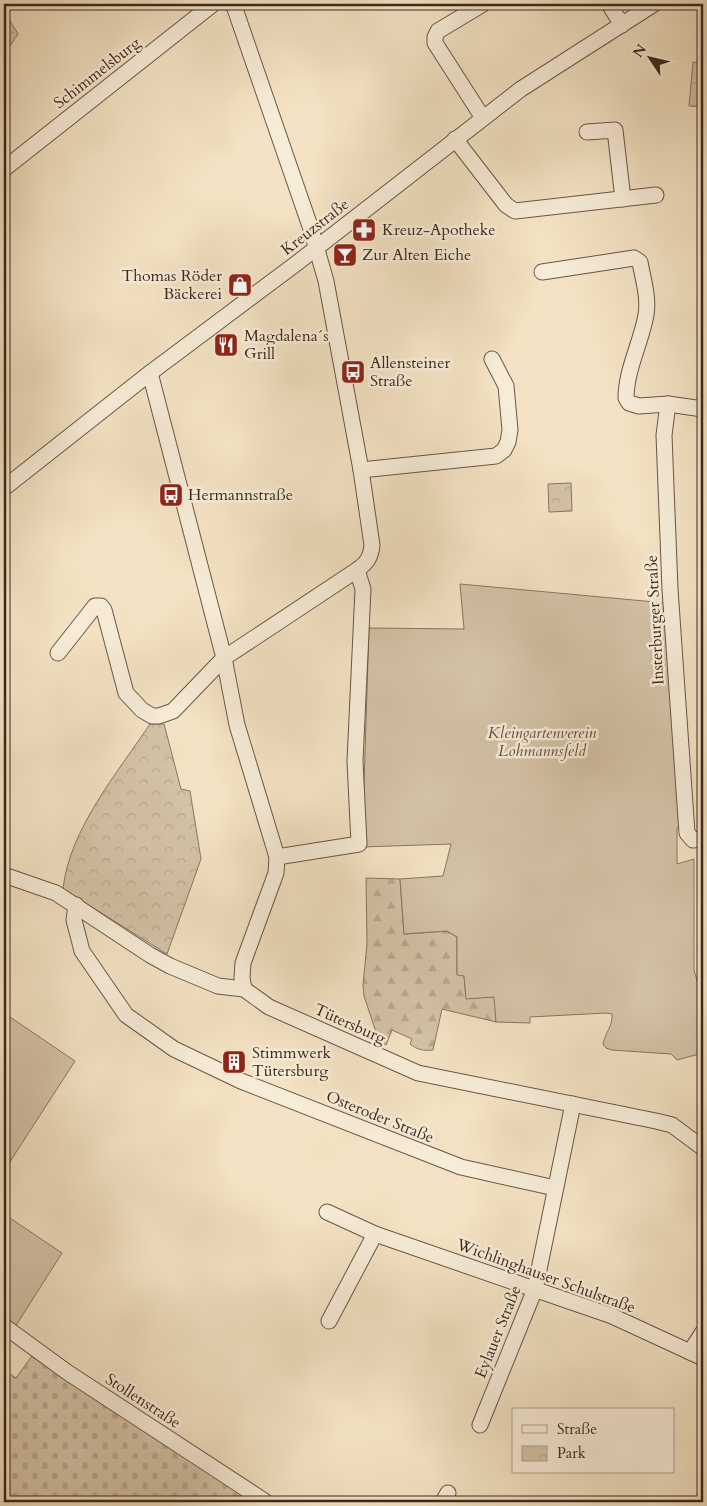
<svg xmlns="http://www.w3.org/2000/svg" width="707" height="1506" font-family="Cardo,serif">
  <defs>
    <pattern id="grass-dots" width="8" height="8" patternUnits="userSpaceOnUse" patternTransform="scale(1.25)"><rect width="8" height="8" fill="#d4c2a7"/><path d="M2 2h.1M6 6h.1" fill="none" stroke="#b7a78f" stroke-width="1.8" stroke-linecap="round"/></pattern>
    <pattern id="forest-firs" width="22" height="20" patternUnits="userSpaceOnUse" patternTransform="scale(1.25)"><rect width="22" height="20" fill="#d4c2a7"/><path d="M5 1l3.5 6h-7zM16 11l3.5 6h-7z" fill="#b7a78f"/></pattern>
    <pattern id="cemetery-stones" width="16" height="16" patternUnits="userSpaceOnUse" patternTransform="scale(1.25)"><rect width="16" height="16" fill="#d4c2a7"/><path d="M2 7V4a2 2 0 0 1 4 0v3zM10 15v-3a2 2 0 0 1 4 0v3z" fill="#b7a78f"/></pattern>
    <pattern id="park-crowns" width="20" height="18" patternUnits="userSpaceOnUse" patternTransform="scale(1.25)"><rect width="20" height="18" fill="#d4c2a7"/><path d="M2 6a3 3 0 1 1 6 0M12 15a3 3 0 1 1 6 0" fill="none" stroke="#b7a78f"/></pattern>
  </defs>
  <rect width="100%" height="100%" fill="#f3e2c3"/>
  <filter id="stains"><feTurbulence type="fractalNoise" baseFrequency=".004" numOctaves="4"/><feColorMatrix values="0 0 0 0 .2 0 0 0 0 .09 0 0 0 0 .02 0 0 0 .5 -.17"/></filter>
  <radialGradient id="worn" r=".72"><stop offset=".6" stop-color="#630" stop-opacity="0"/><stop offset="1" stop-color="#630" stop-opacity=".3"/></radialGradient>
  <path fill="url(#grass-dots)" stroke="#887562" d="M4 11 18 34 4 55Z"/>
  <path fill="url(#forest-firs)" stroke="#887562" d="M366 878 400 879 404 934 447 931 457 937V974L464 976 466 998 495 997 496 1022 442 1009 433 1050C423 1051 418 1050 410 1044L412 1039 392 1030 386 1045 379 1041 364 996 363 985 367 944Z"/>
  <path fill="url(#cemetery-stones)" stroke="#887562" d="M32 1356 252 1502H4V1370L16 1378Z"/>
  <g fill="url(#park-crowns)" stroke="#887562">
    <path d="M693 62 703 63V107L689 106Z"/>
    <path d="M571 483 572 511 549 512 548 484Z"/>
    <path d="M150 724H164L181 789 190 791 201 859 167 954 63 889C69 830 118 772 150 724Z"/>
  </g>
  <g fill="#d4c2a7" stroke="#887562">
    <path d="M460 584 666 603 683 827 677 828V864L694 859V970L703 1001V1053L677 1060 671 1054 612 1050 606 1048 603 1044C605 1033 613 1026 612 1014L606 1013 530 1017V1023L496 1022 494 997 466 999 464 976 457 975V937L447 931 404 934 400 879 443 876 451 844 362 847 369 628 464 629Z"/>
    <path d="M4 1013 75 1061 4 1171Z"/>
    <path d="M4 1214 62 1253 15 1327 4 1318Z"/>
  </g>
  <g fill="none" stroke-linecap="round" stroke-linejoin="round">
    <defs>
      <g id="minor">
        <path d="M609 4 622 25"/>
        <path d="M483 118 435 43V37L438 31 483 4"/>
        <path d="M587 132 615 130 623 199"/>
        <path d="M455 139 506 205 515 211 656 195"/>
        <path d="M4 169 213 4"/>
        <path d="M542 272 634 258 640 262C643 279 649 298 646 315 641 343 626 370 626 398L629 403 639 406 668 404 703 409"/>
        <path d="M150 373 224 658 237 725 277 857 276 873 243 963 242 978 244 989"/>
        <path d="M668 404 664 435 670 589 687 833 693 840 703 839"/>
        <path d="M361 470 496 456 504 450 508 442 510 430 506 386 492 359"/>
        <path d="M4 488 150 373 297 263 521 89 654 4"/>
        <path d="M58 653 95 606H101L104 610 126 693 142 710 152 716H159L173 711 224 658 357 570C367 563 371 557 372 545L361 470 326 281 311 229 234 6 231 4"/>
        <path d="M277 857 359 844 355 761 363 589 357 570"/>
        <path d="M4 875 56 893 150 955 170 966 218 986 244 989 269 1007 418 1073 656 1121 672 1125 703 1148"/>
        <path d="M76 905 74 920 82 951 126 1015 174 1049 241 1081 461 1167 555 1188"/>
        <path d="M327 1212 375 1234 612 1316 703 1358"/>
        <path d="M329 1321 375 1234"/>
        <path d="M4 1326 67 1372 266 1502"/>
        <path d="M690 1352 703 1332"/>
        <path d="M480 1425 535 1289 573 1104"/>
        <path d="M443 1502 448 1493"/>
      </g>
    </defs>
    <use href="#minor" stroke="#6a5646" stroke-width="17"/>
    <use href="#minor" stroke="#f7ecd8" stroke-width="15"/>
  </g>
  <defs>
    <symbol id="pharmacy-square" viewBox="-11 -11 22 22"><rect x="-9" y="-9" width="18" height="18" rx="4" fill="#8f2418" stroke="#f7ecd8"/><path d="M-2-6h4v4h4v4h-4v4h-4v-4h-4v-4h4Z" fill="#fff"/></symbol>
    <symbol id="bar-square" viewBox="-11 -11 22 22"><rect x="-9" y="-9" width="18" height="18" rx="4" fill="#8f2418" stroke="#f7ecd8"/><path d="M-6-5H6L.8 .8V4.5H3.5V6h-7V4.5H-.8V.8Z" fill="#fff"/></symbol>
    <symbol id="shop-square" viewBox="-11 -11 22 22"><rect x="-9" y="-9" width="18" height="18" rx="4" fill="#8f2418" stroke="#f7ecd8"/><path d="M-5-2.5h2.3a2.7 3.5 0 0 1 5.4 0H5L5.5 6h-11ZM-1.5-2.5h3a1.5 2.3 0 0 0-3 0Z" fill="#fff"/></symbol>
    <symbol id="restaurant-square" viewBox="-11 -11 22 22"><rect x="-9" y="-9" width="18" height="18" rx="4" fill="#8f2418" stroke="#f7ecd8"/><path d="M-5-6h1v4h1v-4h1v4h1v-4h1v5L-1.5 .5V6h-2V.5L-5-1ZM5-6V6H3V1.5H1.5Q1.5-4 5-6Z" fill="#fff"/></symbol>
    <symbol id="bus-square" viewBox="-11 -11 22 22"><rect x="-9" y="-9" width="18" height="18" rx="4" fill="#8f2418" stroke="#f7ecd8"/><path d="M-5-6H5V4H4V6H2V4H-2V6H-4V4H-5ZM-3.5-4V0h7V-4ZM-3.5 1.2v1.5H-2V1.2ZM2 1.2v1.5H3.5V1.2Z" fill="#fff"/></symbol>
    <symbol id="building-square" viewBox="-11 -11 22 22"><rect x="-9" y="-9" width="18" height="18" rx="4" fill="#8f2418" stroke="#f7ecd8"/><path d="M-4-6H4V6H1V3H-1V6H-4ZM-2.5-4.3h1.7v1.8h-1.7ZM.8-4.3h1.7v1.8H.8ZM-2.5-1h1.7V.8h-1.7ZM.8-1h1.7V.8H.8Z" fill="#fff"/></symbol>
  </defs>
  <g fill-rule="evenodd">
    <use href="#pharmacy-square" x="350" y="216" width="28" height="28"/>
    <use href="#bar-square" x="331" y="241" width="28" height="28"/>
    <use href="#shop-square" x="226" y="271" width="28" height="28"/>
    <use href="#restaurant-square" x="212" y="331" width="28" height="28"/>
    <use href="#bus-square" x="339" y="358" width="28" height="28"/>
    <use href="#bus-square" x="157" y="481" width="28" height="28"/>
    <use href="#building-square" x="220" y="1048" width="28" height="28"/>
  </g>
  <g text-anchor="middle" dominant-baseline="central" stroke-width="5" stroke-linejoin="round" paint-order="stroke">
    <g font-size="16" fill="#3c281d" stroke="#f7ecd8">
      <text transform="translate(97 73) rotate(-38)">Schimmelsburg</text>
      <text transform="translate(315 227) rotate(-38)">Kreuzstraße</text>
      <text transform="translate(655 620) rotate(-93)">Insterburger Straße</text>
      <text transform="translate(350 1024) rotate(24)">Tütersburg</text>
      <text transform="translate(380 1117) rotate(22)">Osteroder Straße</text>
      <text transform="translate(546 1276) rotate(20)">Wichlinghauser Schulstraße</text>
      <text transform="translate(498 1332) rotate(-68)">Eylauer Straße</text>
      <text transform="translate(143 1401) rotate(33)">Stollenstraße</text>
    </g>
    <g font-size="16" fill="#3c281d" stroke="#f7ecd8" text-anchor="start">
      <text x="382" y="230">Kreuz-Apotheke</text>
      <text x="362" y="255">Zur Alten Eiche</text>
      <text x="222" y="276" text-anchor="end">Thomas Röder<tspan x="222" dy="18">Bäckerei</tspan></text>
      <text x="244" y="336">Magdalena´s<tspan x="244" dy="18">Grill</tspan></text>
      <text x="370" y="363">Allensteiner<tspan x="370" dy="18">Straße</tspan></text>
      <text x="188" y="495">Hermannstraße</text>
      <text x="252" y="1053">Stimmwerk<tspan x="252" dy="18">Tütersburg</tspan></text>
    </g>
    <g font-size="16" font-style="italic" fill="#624e40" stroke="#f7ecd8">
      <text x="542" y="733">Kleingartenverein<tspan x="542" dy="18">Lohmannsfeld</tspan></text>
    </g>
  </g>
  <rect width="707" height="1506" fill="none" stroke="#f3e2c3" stroke-width="20"/>
  <rect x="5" y="5" width="697" height="1496" fill="none" stroke="#3c281d" stroke-width="2.5"/>
  <rect x="10" y="10" width="687" height="1486" fill="none" stroke="#3c281d"/>
  <rect x="512" y="1408" width="162" height="65" fill="#f7ecd8" stroke="#ac9e8d"/>
  <rect x="522" y="1425" width="25" height="8" fill="#f7ecd8" stroke="#ac9e8d"/>
  <text x="557" y="1434" font-size="15" fill="#3c281d">Straße</text>
  <rect x="522" y="1446" width="25" height="15" fill="url(#park-crowns)" stroke="#ac9e8d"/>
  <text x="557" y="1458" font-size="15" fill="#3c281d">Park</text>
  <g transform="translate(650 58) rotate(305)" stroke="#f7ecd8" stroke-width="4" paint-order="stroke">
  <path d="M0-4L9 19L0 12L-9 19Z" fill="#3c281d"/>
  <text y="-8" font-size="14" font-weight="bold" text-anchor="middle" fill="#3c281d">N</text>
  </g>
  <rect width="100%" height="100%" filter="url(#stains)"/>
  <rect width="100%" height="100%" fill="url(#worn)"/>
</svg>
